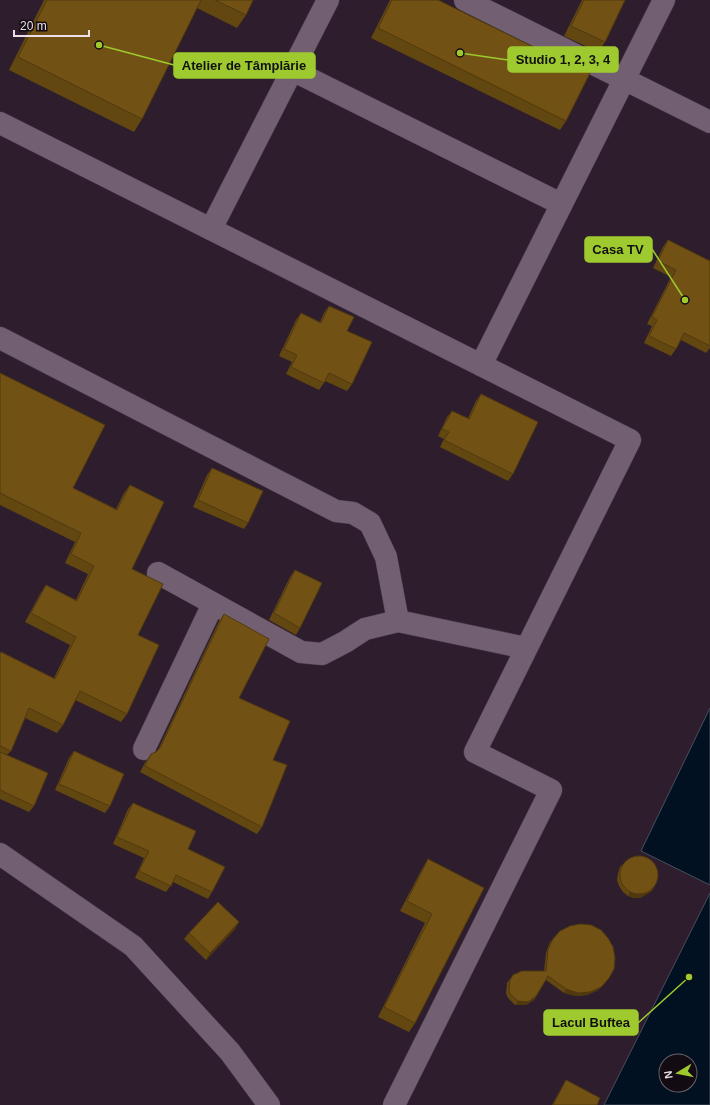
<svg xmlns="http://www.w3.org/2000/svg" width="710" height="1105" font-family="Helvetica,sans-serif">
  <rect width="100%" height="100%" fill="#2e1e2d"/>
  <g fill="#011121" stroke="#474f5d" fill-rule="evenodd">
    <path d="M710 708V885L641 851Z"/>
    <path d="M710 893V1105H604ZM666 1061H690V1085H666Z"/>
  </g>
  <g fill="none" stroke-linecap="round" stroke-linejoin="round">
    <defs>
      <g id="minor">
        <path d="M465 0 710 122"/>
        <path d="M292 70 561 204"/>
        <path d="M0 123 630 440 475 752 551 790 394 1105"/>
        <path d="M211 229 328 0"/>
        <path d="M0 338 336 511 353 513 370 523 386 557 398 621"/>
        <path d="M481 365 664 0"/>
        <path d="M158 573 301 652 322 654 345 642 365 629 398 621 526 648"/>
        <path d="M144 749 213 604"/>
        <path d="M0 854 133 946 230 1052 269 1105"/>
      </g>
    </defs>
    <use href="#minor" stroke="#483b48" stroke-width="23"/>
    <use href="#minor" stroke="#725f71" stroke-width="22"/>
  </g>
  <g fill="#624711">
    <path d="M44 0H253L246 15 237 28 197 8 142 119 134 132 9 70Z"/>
    <path d="M390 0H438L554 57 560 48 566 121 560 130 371 38Z"/>
    <path d="M582 0H625L605 42 598 52 564 36Z"/>
    <path d="M668 240 710 261V348L706 353 681 340 676 349 671 356 644 343 652 326 647 324 671 277 653 268 663 247Z"/>
    <path d="M329 306 347 331 352 384 347 391 325 381 319 390 286 374 292 362 279 356 296 320 301 313 320 322 324 313Z"/>
    <path d="M0 373 73 488 116 509 124 493 130 485 132 569 138 635 127 714 121 722 75 700 63 725 57 733 25 718 11 751 7 755 34 806 29 812 0 799V653L54 678 70 645 25 622 40 594 46 585 76 600 88 574 65 563 75 542 0 505Z"/>
    <path d="M481 394 513 474 508 481 440 447 444 439 438 436 447 417 452 411 468 418 476 401Z"/>
    <path d="M212 468 248 523 244 529 193 507 207 475Z"/>
    <path d="M295 570 300 628 296 635 269 620 290 577Z"/>
    <path d="M224 614 239 698 273 760 262 827 257 834 140 772 146 761 151 754 157 752 219 621Z"/>
    <path d="M74 751 110 806 105 813 55 790 69 758Z"/>
    <path d="M133 803 188 849 212 892 208 899 173 882 166 892 135 878 144 858 113 844 128 809Z"/>
    <path d="M428 859 484 888 415 1023 409 1032 378 1017 425 923 400 911 422 869Z"/>
    <path d="M623 864 652 891 640 898H634L628 896 623 892 619 886 617 880 618 873 620 867Z"/>
    <path d="M235 929 206 960 184 939 189 933Z"/>
    <path d="M553 939 606 982 598 990 587 995 576 996 564 993 546 980 534 1000 526 1005H515L508 998 506 993 507 983 513 975 544 971 546 953 550 942Z"/>
    <path d="M566 1080 597 1105H552L562 1087Z"/>
  </g>
  <g fill="#50390e">
    <path d="M654 888 652 891 640 898H634L628 896 630 892Z"/>
    <path d="M239 922 235 929 206 960 210 953Z"/>
    <path d="M609 978 606 982 598 990 587 995 576 996 564 993 566 989Z"/>
    <path d="M536 996 534 1000 526 1005H515L518 1001Z"/>
  </g>
  <g fill="#725214" stroke="#50390e">
    <path d="M47 0H201L142 119 18 57Z"/>
    <path d="M215 0H253L246 15Z"/>
    <path d="M392 0H438L556 58 560 48 594 65 566 121 378 28Z"/>
    <path d="M584 0H625L605 42 571 26Z"/>
    <path d="M668 240 710 261V346L684 333 676 349 649 336 657 320 652 317 676 270 658 261Z"/>
    <path d="M329 306 354 317 347 331 372 342 352 384 329 373 324 383 291 367 297 355 284 349 301 313 321 323Z"/>
    <path d="M0 373 105 425 73 488 117 510 130 485 164 502 132 569 163 584 138 635 159 645 127 714 80 691 63 725 29 708 11 751 0 746V653L1 652 55 679 76 637 31 613 46 585 77 601 94 566 71 554 81 533 0 493Z"/>
    <path d="M481 394 538 422 513 474 444 440 449 432 442 429 452 411 469 419Z"/>
    <path d="M212 468 263 491 248 523 198 500Z"/>
    <path d="M295 570 322 583 300 628 274 613Z"/>
    <path d="M224 614 269 639 239 698 290 721 273 760 287 765 262 827 145 766 151 754 156 752 160 748Z"/>
    <path d="M74 751 124 774 110 806 59 784Z"/>
    <path d="M0 752 48 773 34 806 0 790Z"/>
    <path d="M133 803 196 831 188 849 225 867 212 892 176 875 171 886 139 871 149 851 117 837Z"/>
    <circle cx="639" cy="875" r="19"/>
    <path d="M428 859 484 888 415 1023 384 1007 432 914 407 901Z"/>
    <path d="M218 902 239 922 210 953 189 933Z"/>
    <path d="M580 924 591 925 601 930 608 938 613 947 615 958 614 969 609 978 601 987 590 992 578 993 566 989 548 976 536 996 528 1002 518 1001 510 994 509 990 510 980 513 975 522 971H546L548 950 553 939 560 931 570 926Z"/>
    <path d="M566 1080 600 1098 597 1105H553Z"/>
  </g>
  <path fill="none" stroke="#9eca2f" stroke-width="1.5" d="M460 53L508 60M99 45L174 65M685 300L652 249M689 977L638 1023"/>
  <g fill="#9eca2f" stroke="#120b11" stroke-width="1.5">
    <circle cx="460" cy="53" r="4"/>
    <circle cx="99" cy="45" r="4"/>
    <circle cx="685" cy="300" r="4"/>
    <circle cx="689" cy="977" r="4"/>
  </g>
  <g fill="#9eca2f" stroke="#9eca2f" stroke-width="1.5">
    <rect x="508" y="47" width="110" height="25" rx="4"/>
    <rect x="174" y="53" width="141" height="25" rx="4"/>
    <rect x="585" y="237" width="67" height="25" rx="4"/>
    <rect x="544" y="1010" width="94" height="25" rx="4"/>
  </g>
  <g font-size="13" text-anchor="middle" font-weight="bold" fill="#111">
    <text x="563" y="64">Studio 1, 2, 3, 4</text>
    <text x="244" y="70">Atelier de Tâmplărie</text>
    <text x="618" y="254">Casa TV</text>
    <text x="591" y="1027">Lacul Buftea</text>
  </g>
  <g transform="translate(678 1073) rotate(260)"><circle r="19" fill="#120b11" stroke="#696068"/>
  <path d="M0-3L7 15L0 10L-7 15Z" fill="#9eca2f"/>
  <text y="-6" font-size="11" font-weight="bold" text-anchor="middle" fill="#ebe0ea">N</text>
  </g>
  <path d="M14 30v6h75v-6" fill="none" stroke="#ebe0ea" stroke-width="2"/>
  <text x="20" y="30" font-size="12" fill="#ebe0ea" stroke="#120b11" stroke-width="3" paint-order="stroke">20 m</text>
</svg>
